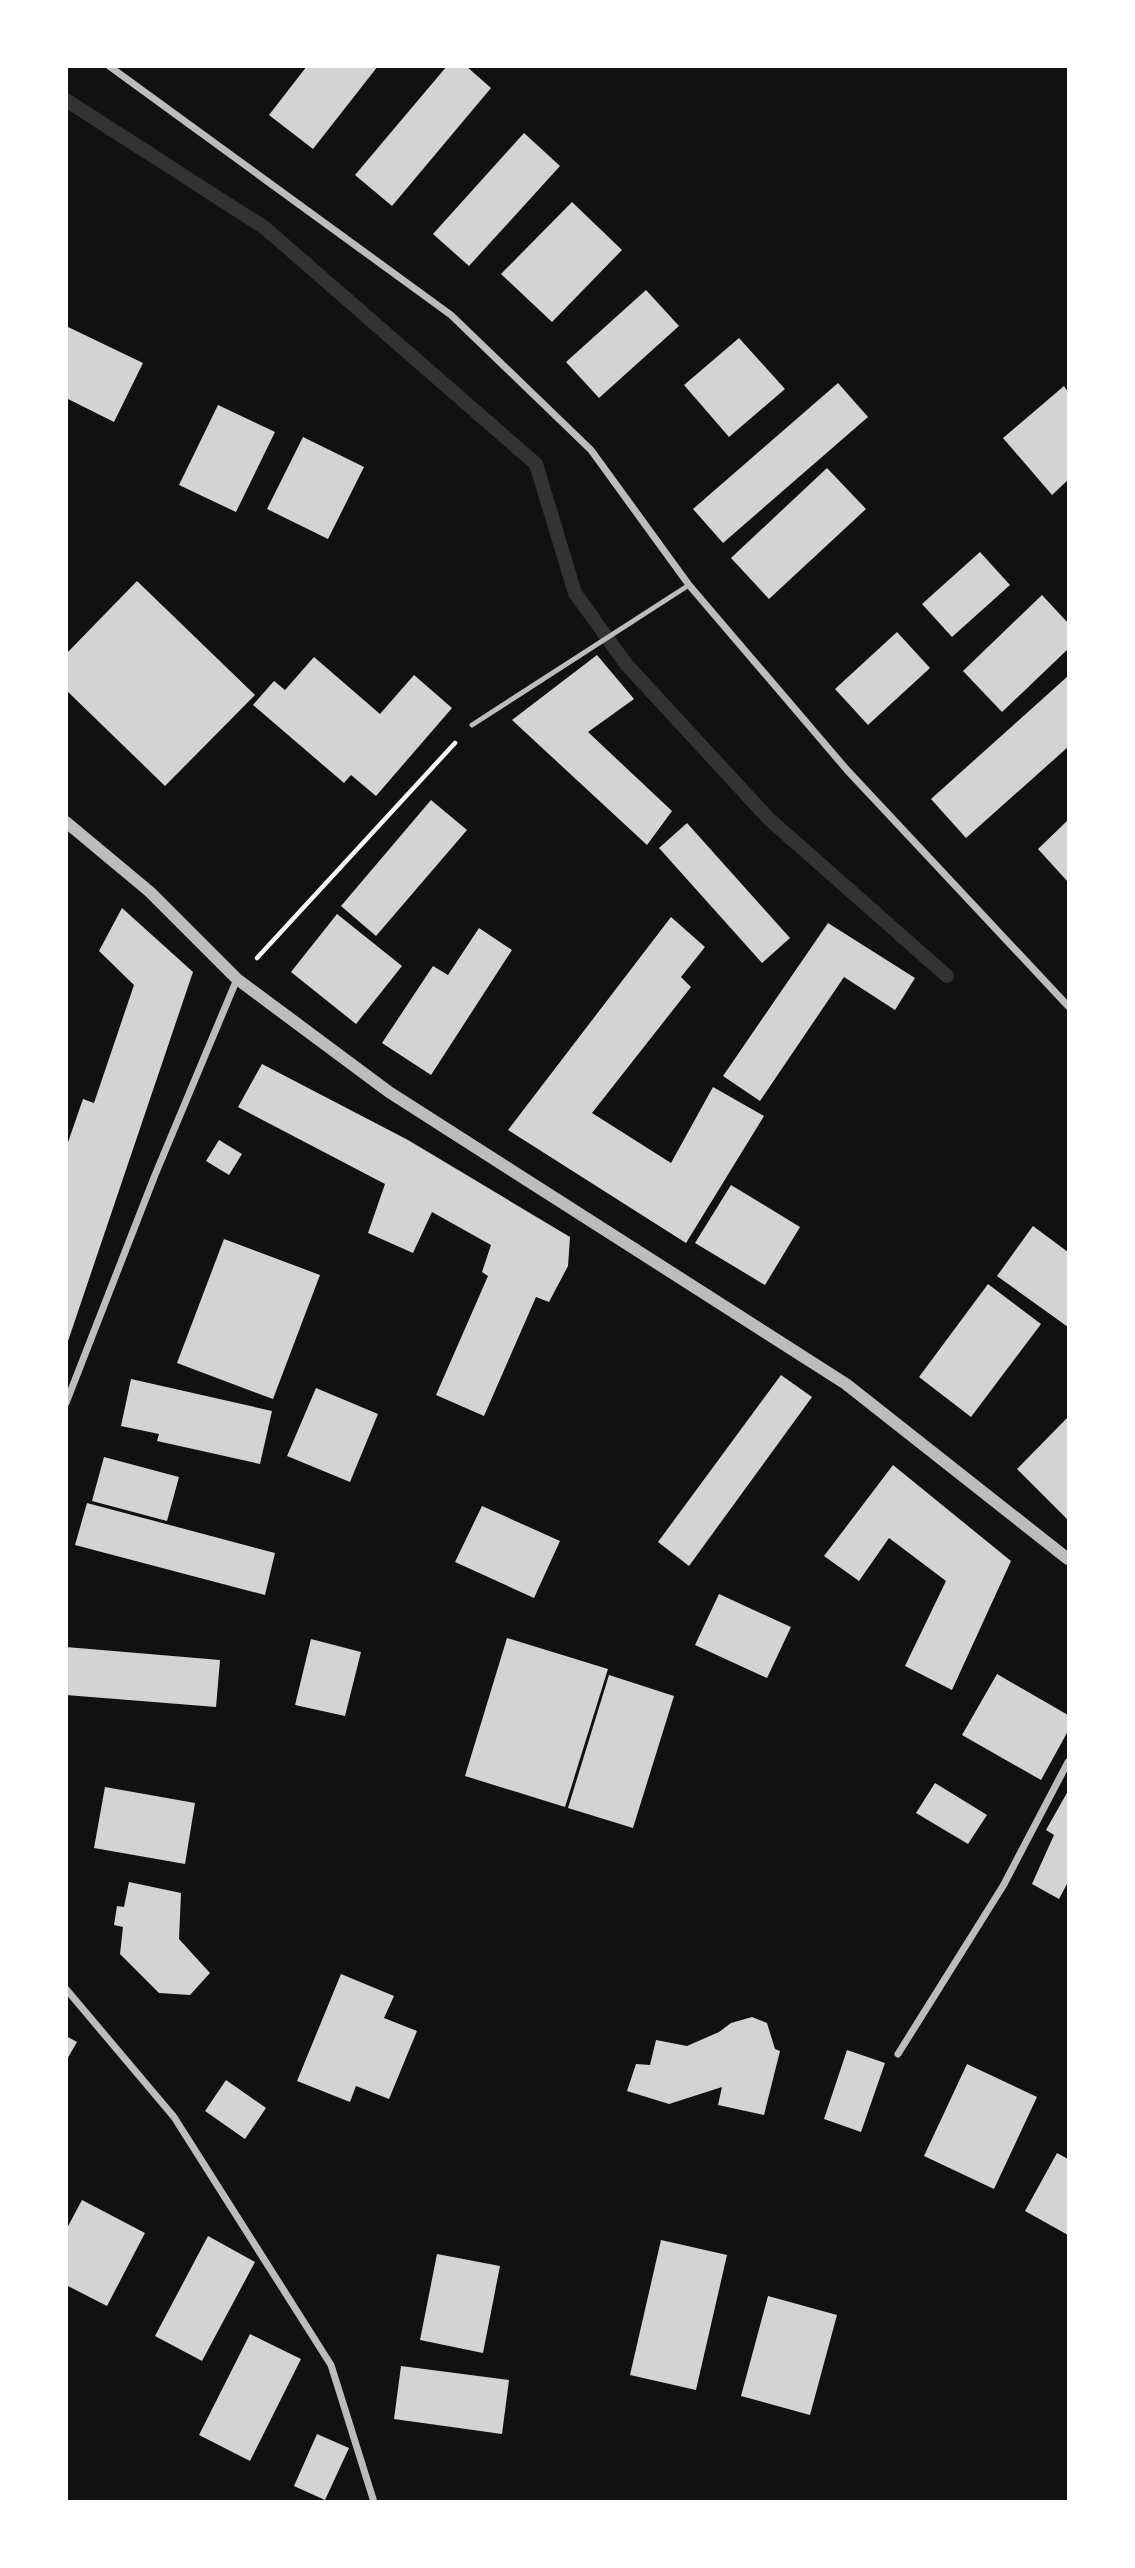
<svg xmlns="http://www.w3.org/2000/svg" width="1135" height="2568" font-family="Jost,sans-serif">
  <rect width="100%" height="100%" fill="#111"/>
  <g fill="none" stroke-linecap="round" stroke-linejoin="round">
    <path stroke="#333" stroke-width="14" d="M66 100 265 228 536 464 575 593 626 664 769 819 947 976"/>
  </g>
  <g fill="#d3d3d3">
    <path d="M307 66H378L313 149 269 115Z"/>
    <path d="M447 66H466L491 88 392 206 355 175Z"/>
    <path d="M524 133 560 166 469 266 433 234Z"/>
    <path d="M572 202 622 250 552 322 501 274Z"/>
    <path d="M646 290 679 326 599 398 566 362Z"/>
    <path d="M66 326 143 363 114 422 66 398Z"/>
    <path d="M739 338 785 389 729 437 684 385Z"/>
    <path d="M838 383 868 417 723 543 693 509Z"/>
    <path d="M1064 386 1068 392V480L1052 495 1003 438Z"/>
    <path d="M218 405 275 432 236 512 179 485Z"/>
    <path d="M303 437 364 467 328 539 267 509Z"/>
    <path d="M827 468 866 509 769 599 731 558Z"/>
    <path d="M980 552 1010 585 952 637 922 604Z"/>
    <path d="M137 581 255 695 165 786 66 690V654Z"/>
    <path d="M1042 595 1068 623V649L1002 712 963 671Z"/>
    <path d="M897 632 930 668 868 725 835 689Z"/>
    <path d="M597 655 634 699 588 732 672 811 647 845 512 720Z"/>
    <path d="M314 657 380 714 414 675 452 708 376 796 351 775 344 783 253 705 274 681 285 690Z"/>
    <path d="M1068 676V747L966 838 931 799Z"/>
    <path d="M431 800 467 830 376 936 341 906Z"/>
    <path d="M1068 820V882L1038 849Z"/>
    <path d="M687 823 790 938 762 963 659 848Z"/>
    <path d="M122 908 193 972 67 1344 66 1148 83 1099 94 1103 134 985 99 951Z"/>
    <path d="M337 914 402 966 356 1024 291 972Z"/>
    <path d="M671 917 705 947 681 977 691 987 592 1113 671 1163 713 1087 764 1116 686 1243 508 1130Z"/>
    <path d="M828 923 915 978 895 1010 844 977 760 1101 723 1076Z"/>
    <path d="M479 928 512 950 431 1075 382 1043 433 966 448 975Z"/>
    <path d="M262 1064 408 1140 570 1237 568 1266 549 1302 536 1297 484 1416 436 1395 488 1276 482 1272 491 1245 432 1212 413 1253 368 1233 385 1184 238 1107Z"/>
    <path d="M219 1140 242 1154 229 1175 206 1161Z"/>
    <path d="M731 1185 800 1227 765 1285 695 1243Z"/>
    <path d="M1033 1226 1068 1252V1327L997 1276Z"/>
    <path d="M224 1239 320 1275 273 1399 177 1363Z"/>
    <path d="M988 1284 1041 1324 971 1417 919 1377Z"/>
    <path d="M781 1375 812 1397 689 1566 658 1542Z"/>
    <path d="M131 1379 272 1411 260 1464 157 1441 159 1434 121 1426Z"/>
    <path d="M316 1388 378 1414 350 1482 287 1456Z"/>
    <path d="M1068 1417V1520L1017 1469Z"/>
    <path d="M104 1457 179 1477 167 1521 92 1501Z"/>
    <path d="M893 1465 1011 1561 952 1690 905 1666 946 1581 889 1538 859 1581 824 1556Z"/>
    <path d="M87 1503 275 1553 265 1595 75 1545Z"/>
    <path d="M482 1506 560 1541 534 1598 455 1562Z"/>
    <path d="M719 1594 791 1627 767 1678 695 1645Z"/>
    <path d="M507 1638 608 1669 565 1807 465 1776Z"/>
    <path d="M311 1639 361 1652 345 1716 295 1705Z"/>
    <path d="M66 1647 220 1660 216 1707 66 1695Z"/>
    <path d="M997 1674 1068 1715V1731L1041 1780 962 1735Z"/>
    <path d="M609 1675 674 1696 633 1828 568 1808Z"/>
    <path d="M935 1783 987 1815 968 1844 916 1813Z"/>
    <path d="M105 1787 195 1803 185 1864 94 1848Z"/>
    <path d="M1068 1791V1882L1059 1899 1032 1884 1054 1835 1046 1830Z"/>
    <path d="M129 1882 181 1893 179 1939 210 1973 190 1995 159 1993 120 1954 123 1927 114 1925 117 1906 124 1907Z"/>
    <path d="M341 1974 394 1996 384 2018 417 2031 389 2099 356 2086 350 2102 297 2081Z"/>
    <path d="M752 2017 767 2023 775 2049 780 2051 764 2115 718 2105 722 2087 669 2104 627 2091 636 2064 650 2065 656 2040 687 2046 719 2032 731 2023Z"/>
    <path d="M66 2036 77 2042 66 2061Z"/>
    <path d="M847 2050 885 2063 861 2132 824 2119Z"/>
    <path d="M967 2064 1037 2097 994 2189 924 2156Z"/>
    <path d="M226 2080 266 2108 245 2139 205 2111Z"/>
    <path d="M1057 2153 1068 2159V2235L1025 2211Z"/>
    <path d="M82 2200 145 2233 107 2306 66 2285V2230Z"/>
    <path d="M208 2236 255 2262 202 2361 155 2336Z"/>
    <path d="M661 2240 727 2255 696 2390 630 2375Z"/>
    <path d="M437 2254 500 2266 483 2353 420 2340Z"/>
    <path d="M768 2296 837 2315 810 2415 741 2396Z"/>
    <path d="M250 2334 301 2359 250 2461 199 2435Z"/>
    <path d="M401 2366 509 2380 502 2434 394 2419Z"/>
    <path d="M317 2434 349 2448 325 2500 294 2486Z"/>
  </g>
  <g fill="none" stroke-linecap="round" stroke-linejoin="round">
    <path stroke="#f5f5f5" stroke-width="4.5" d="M257 958 455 743"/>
    <path stroke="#bcbcbc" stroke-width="5" d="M472 725 689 585"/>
    <g stroke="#bcbcbc" stroke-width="7">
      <path d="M109 66 451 315 591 450 689 585 847 770 1068 1006"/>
      <path d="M66 1403 155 1175 237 979"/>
      <path d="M66 1989 174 2117 331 2365 374 2502"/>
      <path d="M898 2054 1003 1886 1068 1762"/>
    </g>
    <path stroke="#bcbcbc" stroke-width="12" d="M66 822 150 892 237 979 389 1092 846 1384 1068 1559"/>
  </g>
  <rect width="1135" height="2568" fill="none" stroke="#ffffff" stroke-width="136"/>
</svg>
